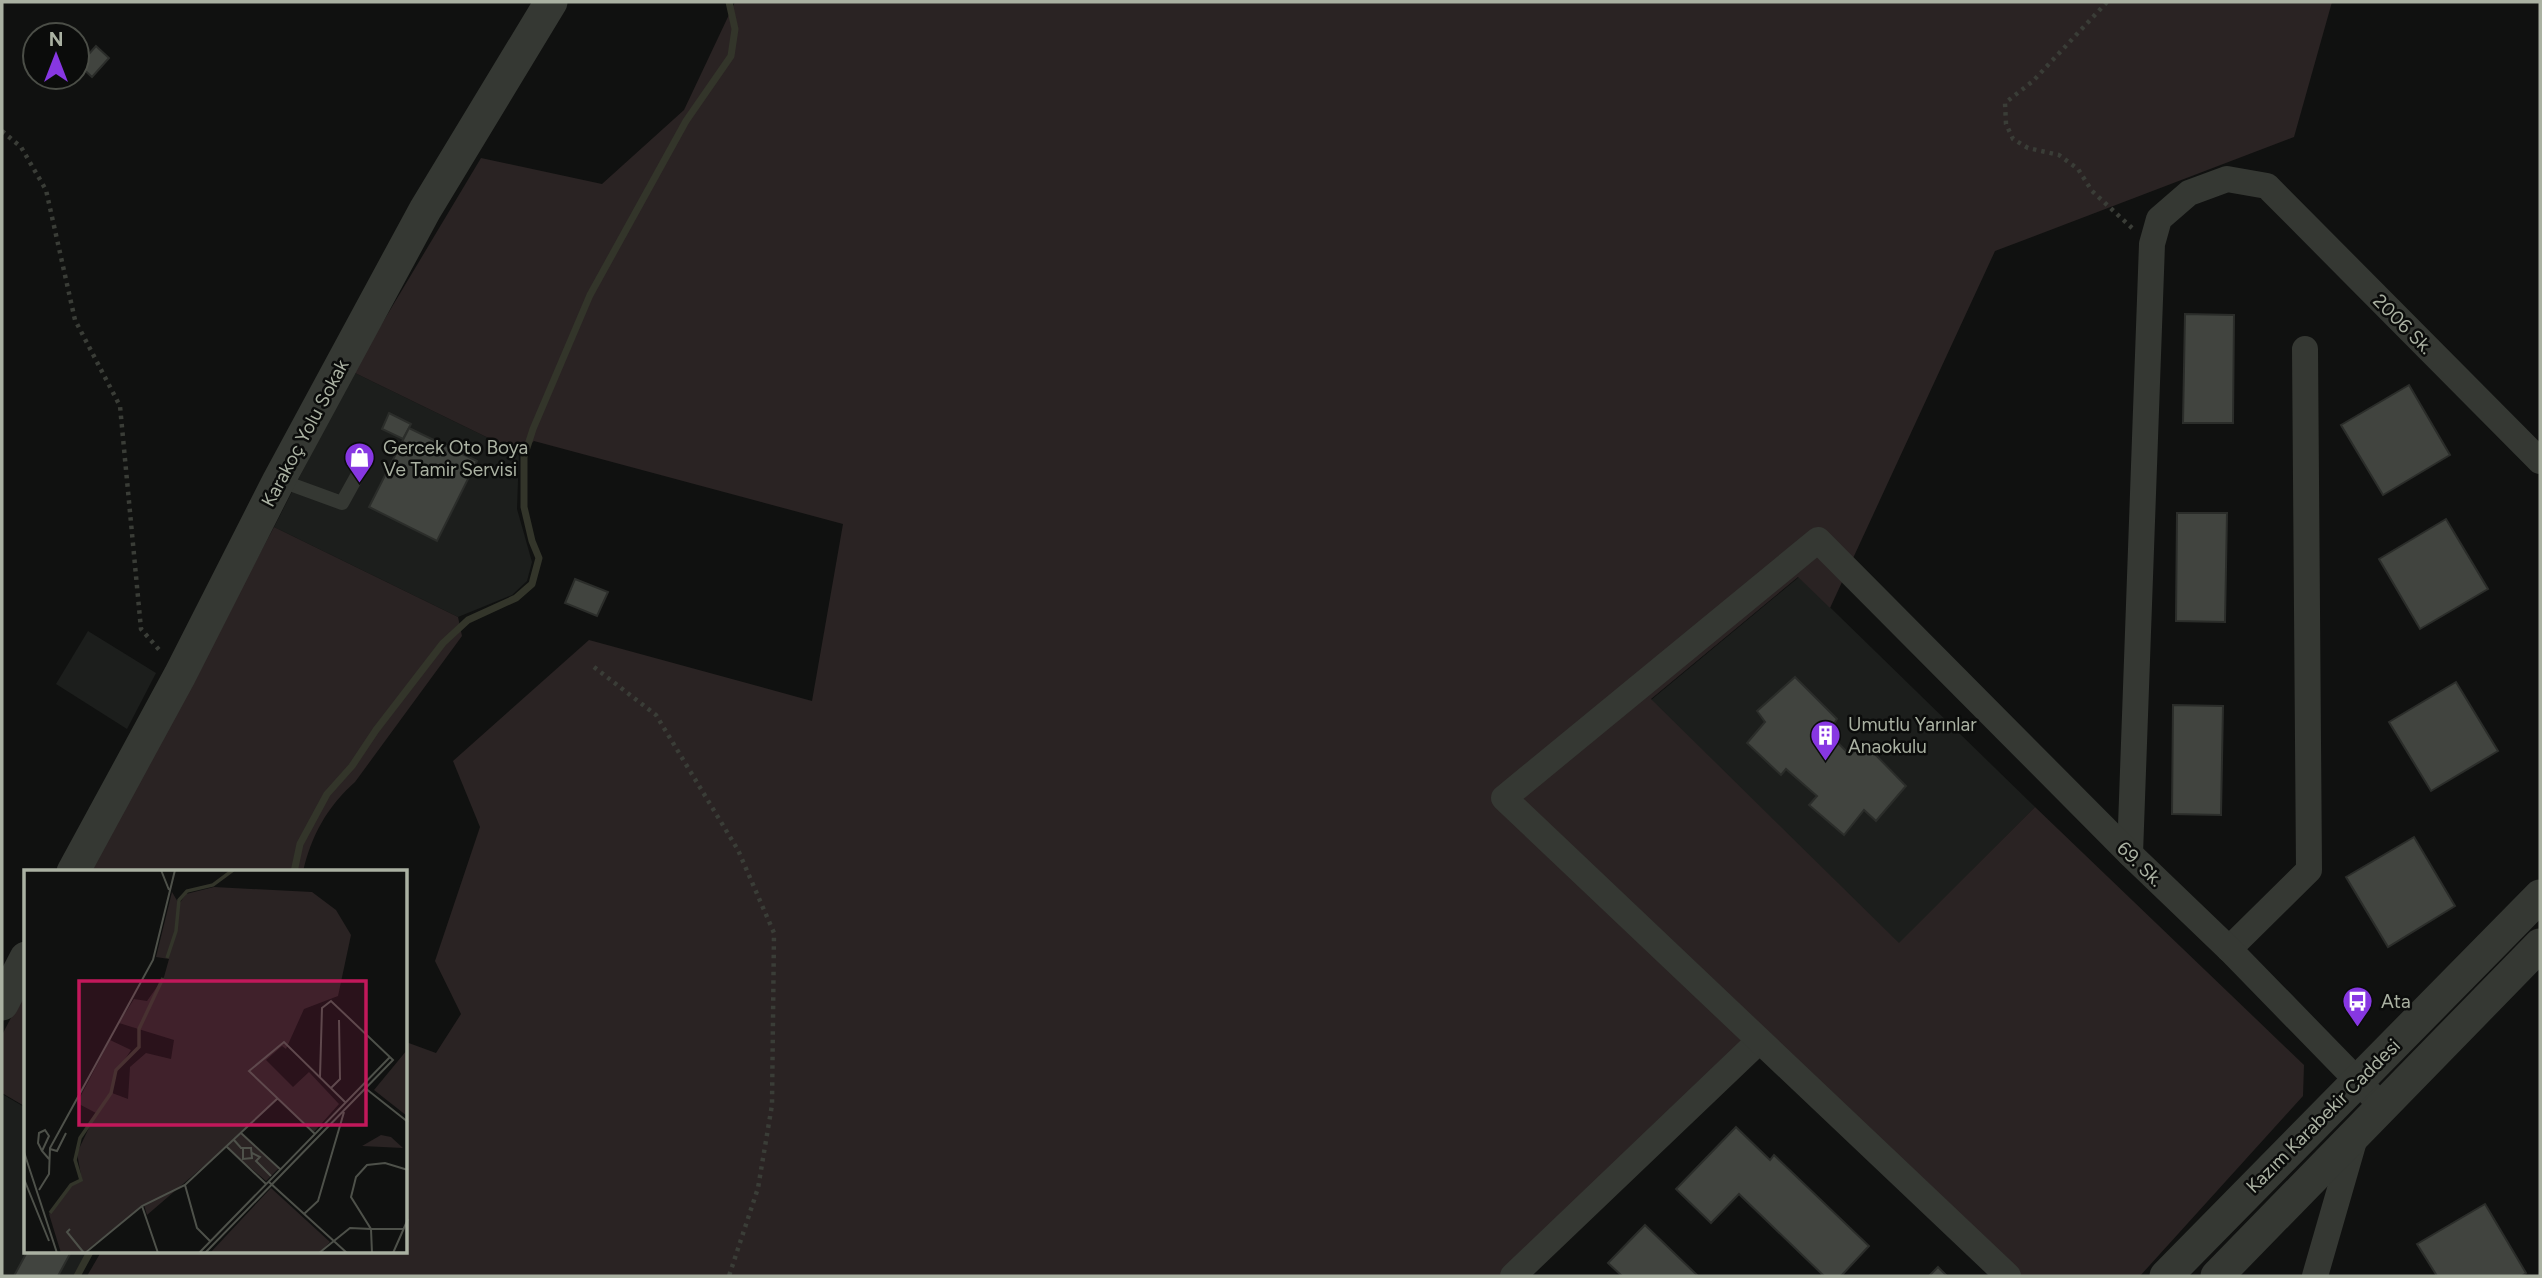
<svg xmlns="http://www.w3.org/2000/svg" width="2542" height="1278" font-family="Figtree,sans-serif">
  <rect width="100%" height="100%" fill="#101110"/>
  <g fill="#1c1e1c">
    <path d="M353 372 519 453 517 509 532 562 527 581 512 595 458 617 274 527Z"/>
    <path d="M1799 577 2035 807 1899 944 1651 700Z"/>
    <path d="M88 631 156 673 127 729 56 684Z"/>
    <path d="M2 1094 26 1108V1252H87L73 1276H2Z"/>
  </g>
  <g fill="#2a2323">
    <path d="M735 2H2332L2294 137 1995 251 1830 608 1798 577 1651 699 1899 943 2035 807 2304 1065 2303 1096 2140 1276H2008L1759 1041 1511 1276H87L101 1252H406V1042L436 1053 461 1014 435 961 480 827 453 761 589 640 812 701 843 524 534 441 519 453 353 372 481 158 602 184 684 110Z"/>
    <path d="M274 527 458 617 462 636 355 782C327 807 311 836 303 872H89Z"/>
    <path d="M26 989V1107L2 1093V1035Z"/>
  </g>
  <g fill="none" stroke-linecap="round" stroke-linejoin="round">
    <g stroke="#33352a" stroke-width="7">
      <path d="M294 872 300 844 327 794 352 766 376 730 443 643 468 620 516 598 532 584 539 558 532 541 524 507V457L533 429 590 295 686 121 731 56 735 29 729 2"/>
      <path d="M77 1276 90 1252"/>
    </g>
  </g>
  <g fill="#41443f" stroke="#2b2d2a" stroke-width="2">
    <path d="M96 46 109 58 92 77 79 65Z"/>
    <path d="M2185 314 2234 315 2233 423H2183Z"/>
    <path d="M2409 385 2450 455 2383 495 2341 425Z"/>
    <path d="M389 413 411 424 403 439 382 429Z"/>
    <path d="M409 428 477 461 437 541 369 507Z"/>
    <path d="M2177 513H2227L2225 622 2176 621Z"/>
    <path d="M2446 519 2488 589 2420 629 2379 559Z"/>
    <path d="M575 579 608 592 597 616 565 603Z"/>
    <path d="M1795 677 1837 719 1828 733 1850 755 1864 743 1906 786 1876 821 1864 810 1844 835 1809 805 1817 796 1786 769 1781 775 1747 743 1765 722 1757 711Z"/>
    <path d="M2456 682 2498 751 2431 791 2389 722Z"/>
    <path d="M2173 705 2223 706 2221 815 2172 814Z"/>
    <path d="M2414 837 2455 906 2388 947 2346 877Z"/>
    <path d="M1736 1127 1770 1160 1774 1155 1869 1246 1841 1276H1824L1739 1194 1711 1223 1676 1189Z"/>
    <path d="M2485 1204 2526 1273 2522 1276H2437L2417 1244Z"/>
    <path d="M1645 1225 1698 1276H1622L1608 1263Z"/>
    <path d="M27 1252H71L58 1276H14Z"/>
    <path d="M1938 1267 1947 1276H1929Z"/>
  </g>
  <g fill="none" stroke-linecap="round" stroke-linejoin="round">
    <g stroke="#3a3d37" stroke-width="4.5" stroke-dasharray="3.5 5" stroke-linecap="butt">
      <path d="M2107 2 2033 81 2005 103 2006 124 2013 139 2028 148 2059 155 2078 169 2092 191 2132 228"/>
      <path d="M2 131 21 147 46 190 75 320 120 406 141 629 161 652"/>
      <path d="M594 667 656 715 738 850 774 933 772 1105 758 1188 729 1276"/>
    </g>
    <path stroke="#353833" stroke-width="14" d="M279 480 342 503 367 458"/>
    <g stroke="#353833" stroke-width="26">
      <path d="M2130 854 2152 244 2159 219 2189 193 2227 179 2267 186 2540 461"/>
      <path d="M2229 949 2309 870 2305 349"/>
      <path d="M1513 1276 1759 1041"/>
      <path d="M2008 1276 1504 798 1818 540 2130 854 2229 949 2383 1107"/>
      <path d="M2315 1276 2356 1134"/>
    </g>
    <g stroke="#353833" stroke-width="33">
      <path d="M73 872 180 675 279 480 425 210 551 2"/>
      <path d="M2 1004 26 958"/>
      <path d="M2166 1276 2540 896"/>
      <path d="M2217 1276 2540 945"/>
    </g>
  </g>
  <defs>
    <symbol id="shop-pin" viewBox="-11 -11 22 30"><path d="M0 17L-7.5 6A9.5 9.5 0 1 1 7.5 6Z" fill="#8737e2" stroke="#0b0c0b"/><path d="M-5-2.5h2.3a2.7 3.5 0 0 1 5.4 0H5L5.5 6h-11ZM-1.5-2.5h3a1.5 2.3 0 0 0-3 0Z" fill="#fff"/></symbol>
    <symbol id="building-pin" viewBox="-11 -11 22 30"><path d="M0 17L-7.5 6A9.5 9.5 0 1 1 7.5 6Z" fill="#8737e2" stroke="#0b0c0b"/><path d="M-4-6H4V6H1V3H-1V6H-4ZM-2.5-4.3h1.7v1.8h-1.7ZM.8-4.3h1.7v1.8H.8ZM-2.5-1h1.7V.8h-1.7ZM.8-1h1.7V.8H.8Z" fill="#fff"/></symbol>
    <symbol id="bus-pin" viewBox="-11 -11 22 30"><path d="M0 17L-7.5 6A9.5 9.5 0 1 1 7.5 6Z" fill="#8737e2" stroke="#0b0c0b"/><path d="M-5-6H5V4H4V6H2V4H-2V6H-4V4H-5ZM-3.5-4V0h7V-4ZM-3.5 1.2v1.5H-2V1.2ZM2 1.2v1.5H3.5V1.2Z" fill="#fff"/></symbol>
  </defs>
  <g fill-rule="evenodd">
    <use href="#shop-pin" x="342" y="440" width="35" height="47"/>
    <use href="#building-pin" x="1808" y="718" width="35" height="47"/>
    <use href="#bus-pin" x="2340" y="984" width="35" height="47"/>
  </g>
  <g text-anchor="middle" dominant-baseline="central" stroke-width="5" stroke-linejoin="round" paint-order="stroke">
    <g font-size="19" fill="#aab1a2" stroke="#0b0c0b">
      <text transform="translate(2403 324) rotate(45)">2006 Sk.</text>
      <text transform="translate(305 433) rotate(-62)">Karakoç Yolu Sokak</text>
      <text transform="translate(2140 864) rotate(44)">69. Sk.</text>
      <text transform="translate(2323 1116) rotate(-45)">Kazım Karabekir Caddesi</text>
    </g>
    <g font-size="19" fill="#aab1a2" stroke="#0b0c0b" text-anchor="start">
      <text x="383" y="447">Gercek Oto Boya<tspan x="383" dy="22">Ve Tamir Servisi</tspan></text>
      <text x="1848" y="724">Umutlu Yarınlar<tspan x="1848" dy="22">Anaokulu</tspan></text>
      <text x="2381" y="1001">Ata</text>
    </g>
  </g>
  <g transform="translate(24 870)">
    <rect width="383" height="383" fill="#101110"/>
    <path d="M190 17 288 22 312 40 327 65 314 126 280 139 262 179 258 176 242 190 269 217 285 202 315 234 290 262 254 228 217 263 255 298 242 311 202 277 123 345 120 335 59 383H37L25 344 47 316 58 311 53 283 72 243 53 233 86 170 107 180 90 206 88 223 104 229 106 197 122 183 147 189 150 170 95 153 110 129 123 131 140 107 145 89 132 87 148 22 155 34 162 24ZM383 180V246L350 220ZM357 265 367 267 379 278 338 276ZM247 318 306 372 295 383H186Z" fill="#2a2323"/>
    <path fill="none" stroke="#33352a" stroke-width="3.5" d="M143 88 152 61 155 30 163 21 189 15 209 0M26 343 47 315 57 310 51 290 56 268 87 223 92 200 115 177V159L139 108"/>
    <path fill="none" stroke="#4e514a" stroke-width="2" d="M137 0 145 20M307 218 316 209 315 150M341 218 384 252M217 263 256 299M291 264 225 201 260 172 322 233M210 270 217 278H227L228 288 219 289V278M203 277 242 314M26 279 33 281 42 263M18 281 25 266 21 260 15 263 14 273 18 281 25 289M0 282 33 383M228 283 236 287 232 291 247 306M0 309 25 371M245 312 323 383M161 315 173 358 186 371M15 320 25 304 26 278 129 90 151 0M118 336 134 383M280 344 294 331 320 242M46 359 43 362 60 383M379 359H347L327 327 332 307 343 295 361 293 384 300M61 383 118 336 161 315 254 228M175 383 366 187M181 383 369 190 307 131 298 138 296 207M295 383 326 358 347 359 348 383M369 383 384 349"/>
    <path fill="#c2185b" fill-opacity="0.15" stroke="#c2185b" stroke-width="3.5" d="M55 111H342V255H55Z"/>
    <rect width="383" height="383" fill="none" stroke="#aab1a2" stroke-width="3.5"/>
  </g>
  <rect width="2542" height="1278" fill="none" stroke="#aab1a2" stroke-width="7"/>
  <g transform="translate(56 56)"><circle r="33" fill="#0b0c0b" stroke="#4b4e47" stroke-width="2"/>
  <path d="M0-5L12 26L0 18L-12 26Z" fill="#8737e2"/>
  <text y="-10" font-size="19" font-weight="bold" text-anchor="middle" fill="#aab1a2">N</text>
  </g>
</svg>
